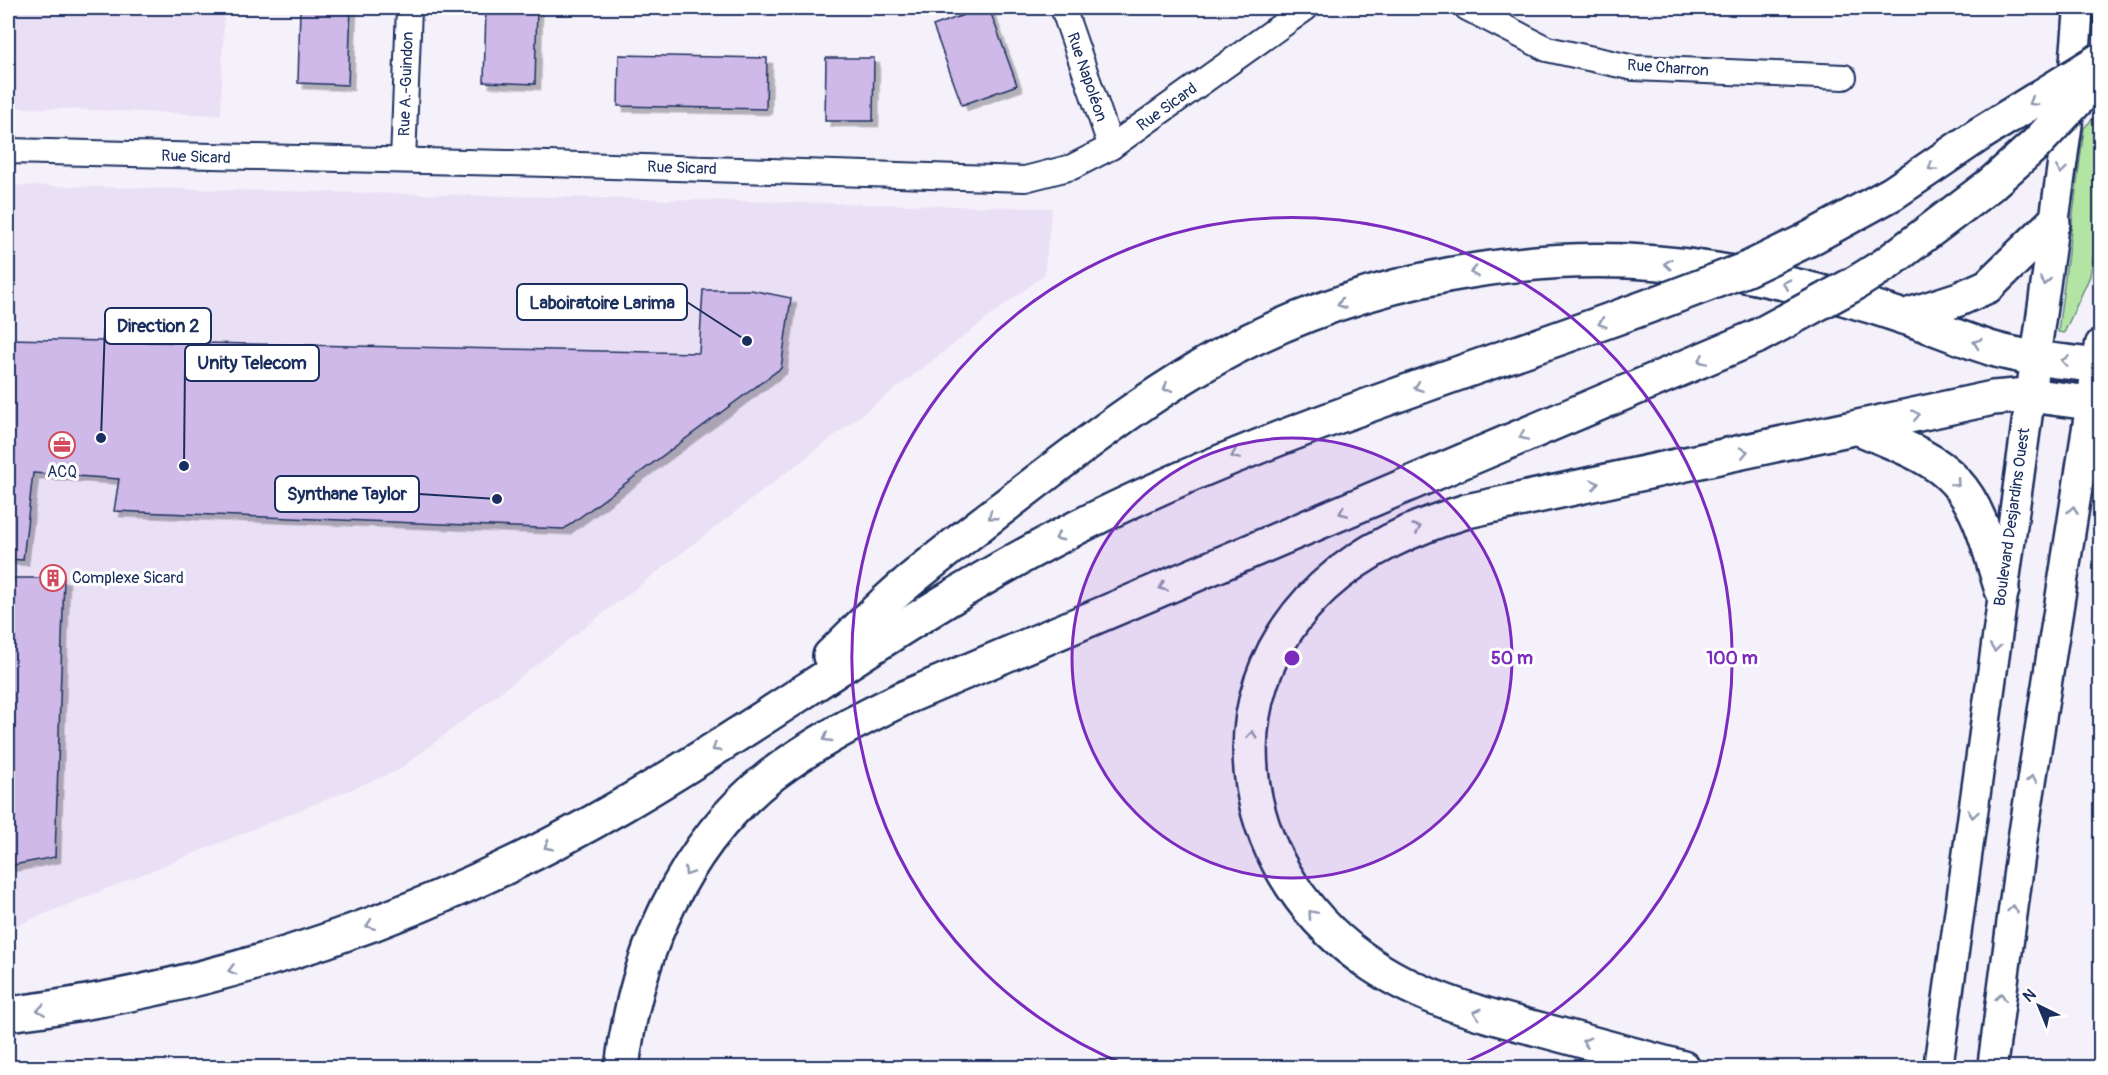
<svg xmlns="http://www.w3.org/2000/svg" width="2108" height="1075" font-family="Pangolin,sans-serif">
  <defs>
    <filter id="shadow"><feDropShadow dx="5.5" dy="5.5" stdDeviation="0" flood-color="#0004"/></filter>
  </defs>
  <rect width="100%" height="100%" fill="#f5f1fa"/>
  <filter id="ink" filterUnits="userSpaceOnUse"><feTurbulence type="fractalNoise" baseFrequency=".0167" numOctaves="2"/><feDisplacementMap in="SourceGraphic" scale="12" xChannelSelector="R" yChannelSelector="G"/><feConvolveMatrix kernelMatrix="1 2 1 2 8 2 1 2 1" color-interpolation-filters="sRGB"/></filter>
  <g filter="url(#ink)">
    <g fill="#e9e0f5">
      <path d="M8 8H224L221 115 8 107Z"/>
      <path d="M8 185 1052 208 1044 275 399 770 8 929Z"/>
    </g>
    <path fill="#b3e4a4" stroke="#678a81" stroke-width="1.5" d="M2100 111V215L2090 276 2064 333 2058 332 2084 128Z"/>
    <g fill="#ceb9e8" stroke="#1b2f5e" stroke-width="1.5" filter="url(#shadow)">
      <path d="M300 8H351L348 85 298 83Z"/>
      <path d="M486 8H537L535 84 484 82Z"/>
      <path d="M983 8H989L1017 85 962 105 933 26Z"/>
      <path d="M619 55 767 58 766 109 618 106Z"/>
      <path d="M826 58H874L873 121H825Z"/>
      <path d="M703 290H751L791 298 781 368 564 529 114 511 119 479 33 473 23 560 8 559V339L699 353Z"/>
      <path d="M8 578H64L55 857 8 866Z"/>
    </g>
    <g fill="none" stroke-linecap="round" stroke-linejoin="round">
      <defs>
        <g id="minor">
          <path d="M1063 8 1111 147"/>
          <path d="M1467 8 1547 49 1634 68 1844 77"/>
          <path d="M8 151 548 164 1025 179 1072 167 1111 147 1306 8"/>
          <path d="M403 160 409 8"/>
        </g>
        <g id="tertiary">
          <path d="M1938 1068 2072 92 2079 8"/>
          <path d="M1992 1068 2023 836 2100 344"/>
        </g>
        <g id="motorway">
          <path d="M1807 240 1893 193 1980 134"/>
          <path d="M1886 264 1990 185"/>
          <path d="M1903 317 1959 299 1988 286 2053 223"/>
          <path d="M1859 428C1890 442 1932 455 1955 481 1982 509 1990 554 2002 590"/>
          <path d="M830 656C855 632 880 605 907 583 944 552 984 522 1023 492 1094 437 1169 380 1250 340 1392 271 1561 245 1716 270 1780 280 1846 297 1907 318 1936 328 1964 340 1993 349 2026 359 2063 361 2097 366"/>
          <path d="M8 1014C225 987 434 915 623 805 768 721 901 620 1049 542 1242 439 1452 379 1657 303"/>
          <path d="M622 1068C635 957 682 844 773 774 814 743 858 720 904 698L1756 337"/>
          <path d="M1683 1068C1636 1055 1589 1043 1542 1030 1483 1015 1423 999 1372 965 1241 879 1202 701 1323 587 1364 549 1415 527 1467 511L1993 398 2029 395 2090 403"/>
        </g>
      </defs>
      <use href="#minor" stroke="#1b2f5e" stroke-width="28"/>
      <use href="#tertiary" stroke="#1b2f5e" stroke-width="33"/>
      <use href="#motorway" stroke="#1b2f5e" stroke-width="38"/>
      <use href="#minor" stroke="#fff" stroke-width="24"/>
      <use href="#tertiary" stroke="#fff" stroke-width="28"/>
      <use href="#motorway" stroke="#fff" stroke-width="33"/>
      <defs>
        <g id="motorway-bridge">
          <path d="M1980 134 2100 60"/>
          <path d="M1990 185 2036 144 2100 76"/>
          <path d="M1657 303 1747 269 1807 240"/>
          <path d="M1756 337 1854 284 1886 264"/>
        </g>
      </defs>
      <use href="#motorway-bridge" stroke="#1b2f5e" stroke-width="38" stroke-linecap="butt"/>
      <use href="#motorway-bridge" stroke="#fff" stroke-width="33"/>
    </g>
    <defs><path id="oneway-chevron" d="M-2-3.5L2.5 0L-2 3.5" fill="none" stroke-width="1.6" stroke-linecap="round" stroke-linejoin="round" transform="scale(1.5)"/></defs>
    <g stroke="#8d97ae">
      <use href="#oneway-chevron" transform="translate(2033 102) rotate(149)"/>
      <use href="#oneway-chevron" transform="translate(1932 167) rotate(146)"/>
      <use href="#oneway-chevron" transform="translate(2061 170) rotate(98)"/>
      <use href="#oneway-chevron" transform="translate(1668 264) rotate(-175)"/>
      <use href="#oneway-chevron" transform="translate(1474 272) rotate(172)"/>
      <use href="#oneway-chevron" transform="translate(2045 281) rotate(99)"/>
      <use href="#oneway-chevron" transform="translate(1786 284) rotate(-167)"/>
      <use href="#oneway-chevron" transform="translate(1341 304) rotate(161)"/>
      <use href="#oneway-chevron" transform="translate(1602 323) rotate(161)"/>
      <use href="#oneway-chevron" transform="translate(1977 343) rotate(-161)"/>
      <use href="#oneway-chevron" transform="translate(1702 360) rotate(157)"/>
      <use href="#oneway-chevron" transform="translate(2065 361) rotate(-172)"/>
      <use href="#oneway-chevron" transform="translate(1418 387) rotate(161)"/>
      <use href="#oneway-chevron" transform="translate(1167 388) rotate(147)"/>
      <use href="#oneway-chevron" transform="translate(1916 415) rotate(-12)"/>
      <use href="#oneway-chevron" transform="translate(1523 436) rotate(157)"/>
      <use href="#oneway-chevron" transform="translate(1744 452) rotate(-12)"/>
      <use href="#oneway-chevron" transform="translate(1235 455) rotate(157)"/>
      <use href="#oneway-chevron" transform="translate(1956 483) rotate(49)"/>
      <use href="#oneway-chevron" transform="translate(1595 484) rotate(-12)"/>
      <use href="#oneway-chevron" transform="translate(2073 510) rotate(-81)"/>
      <use href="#oneway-chevron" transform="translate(1343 512) rotate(157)"/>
      <use href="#oneway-chevron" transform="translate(992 516) rotate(142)"/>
      <use href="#oneway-chevron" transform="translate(1417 528) rotate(-23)"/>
      <use href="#oneway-chevron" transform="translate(1059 537) rotate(152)"/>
      <use href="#oneway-chevron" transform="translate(1163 587) rotate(157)"/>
      <use href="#oneway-chevron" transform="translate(1995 648) rotate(97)"/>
      <use href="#oneway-chevron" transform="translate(1252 735) rotate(-85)"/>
      <use href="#oneway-chevron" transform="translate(827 738) rotate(149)"/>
      <use href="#oneway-chevron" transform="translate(716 748) rotate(147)"/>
      <use href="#oneway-chevron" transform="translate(2032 779) rotate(-81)"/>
      <use href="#oneway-chevron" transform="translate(1973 814) rotate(98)"/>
      <use href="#oneway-chevron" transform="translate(548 846) rotate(152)"/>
      <use href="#oneway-chevron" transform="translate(688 872) rotate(123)"/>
      <use href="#oneway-chevron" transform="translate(2013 909) rotate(-82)"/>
      <use href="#oneway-chevron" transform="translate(1312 914) rotate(-131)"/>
      <use href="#oneway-chevron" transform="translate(370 925) rotate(159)"/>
      <use href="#oneway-chevron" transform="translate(232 970) rotate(165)"/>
      <use href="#oneway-chevron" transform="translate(2001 997) rotate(-83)"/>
      <use href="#oneway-chevron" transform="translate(41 1010) rotate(172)"/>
      <use href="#oneway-chevron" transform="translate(1477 1013) rotate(-163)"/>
      <use href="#oneway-chevron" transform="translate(1586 1042) rotate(-165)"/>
    </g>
  </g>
  <circle cx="1292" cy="658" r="220" fill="#7b2cbf" fill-opacity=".12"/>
  <g fill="none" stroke="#7b2cbf" stroke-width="3">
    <circle cx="1292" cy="658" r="220"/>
    <path d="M1131 1067A440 440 0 1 1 1453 1067"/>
  </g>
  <defs>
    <symbol id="office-ring" viewBox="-11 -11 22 22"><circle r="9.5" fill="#fff" stroke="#d1495b" stroke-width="1.5"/><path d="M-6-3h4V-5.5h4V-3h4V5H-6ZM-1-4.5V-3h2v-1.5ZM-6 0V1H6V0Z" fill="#d1495b"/></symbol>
    <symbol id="building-ring" viewBox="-11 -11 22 22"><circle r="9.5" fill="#fff" stroke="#d1495b" stroke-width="1.5"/><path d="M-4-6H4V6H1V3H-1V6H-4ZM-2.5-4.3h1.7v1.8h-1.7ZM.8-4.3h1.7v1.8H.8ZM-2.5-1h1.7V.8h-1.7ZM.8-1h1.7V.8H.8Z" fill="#d1495b"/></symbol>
  </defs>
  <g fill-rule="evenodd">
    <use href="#office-ring" x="47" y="430" width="30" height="30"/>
    <use href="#building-ring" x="38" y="563" width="30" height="30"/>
  </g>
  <g text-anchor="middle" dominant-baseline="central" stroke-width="6" stroke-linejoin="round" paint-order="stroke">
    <g font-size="16" fill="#1b2f5e" stroke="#fff">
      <text transform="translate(1668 68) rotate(4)">Rue Charron</text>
      <text transform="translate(1087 77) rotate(71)">Rue Napoléon</text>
      <text transform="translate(406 84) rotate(-88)">Rue A.-Guindon</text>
      <text transform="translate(1167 107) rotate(-36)">Rue Sicard</text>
      <text transform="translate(196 157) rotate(2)">Rue Sicard</text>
      <text transform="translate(682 168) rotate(2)">Rue Sicard</text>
      <text transform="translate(2012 517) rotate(-82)">Boulevard Desjardins Ouest</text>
    </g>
    <g font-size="16" fill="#1b2f5e" stroke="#fff">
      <text x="62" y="472">ACQ</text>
      <text x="72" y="578" text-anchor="start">Complexe Sicard</text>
    </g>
  </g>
  <circle cx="1292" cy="658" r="9" fill="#7b2cbf" stroke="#fff" stroke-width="3"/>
  <g font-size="18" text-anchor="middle" font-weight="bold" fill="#7b2cbf" stroke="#fff" stroke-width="6" stroke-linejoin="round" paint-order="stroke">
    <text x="1512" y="664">50 m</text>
    <text x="1732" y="664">100 m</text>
  </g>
  <path fill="none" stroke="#1b2f5e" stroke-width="2" d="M747 341L687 302M101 438L105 326M184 466L185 363M497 499L419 494"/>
  <g fill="#1b2f5e" stroke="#fff" stroke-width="2">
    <circle cx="747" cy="341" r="6"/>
    <circle cx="101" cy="438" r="6"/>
    <circle cx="184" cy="466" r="6"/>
    <circle cx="497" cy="499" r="6"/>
  </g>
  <g fill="#fff" stroke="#1b2f5e" stroke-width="2">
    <rect x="517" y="284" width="170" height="36" rx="6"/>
    <rect x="105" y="308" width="106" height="36" rx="6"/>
    <rect x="185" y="345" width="134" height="36" rx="6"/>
    <rect x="275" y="476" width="144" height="36" rx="6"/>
  </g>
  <g font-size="18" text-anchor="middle" font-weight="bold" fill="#1b2f5e">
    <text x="602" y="309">Laboiratoire Larima</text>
    <text x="158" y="332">Direction 2</text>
    <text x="252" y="369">Unity Telecom</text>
    <text x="347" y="500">Synthane Taylor</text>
  </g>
  <rect width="2108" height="1075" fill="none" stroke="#fff" stroke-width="30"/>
  <rect x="15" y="15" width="2078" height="1045" fill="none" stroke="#1b2f5e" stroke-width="2" filter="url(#ink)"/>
  <g transform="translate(2039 1006) rotate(317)" stroke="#ffffff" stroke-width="4.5" paint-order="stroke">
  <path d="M0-4.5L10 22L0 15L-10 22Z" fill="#1b2f5e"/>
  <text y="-9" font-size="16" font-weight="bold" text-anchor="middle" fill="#1b2f5e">N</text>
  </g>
</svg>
